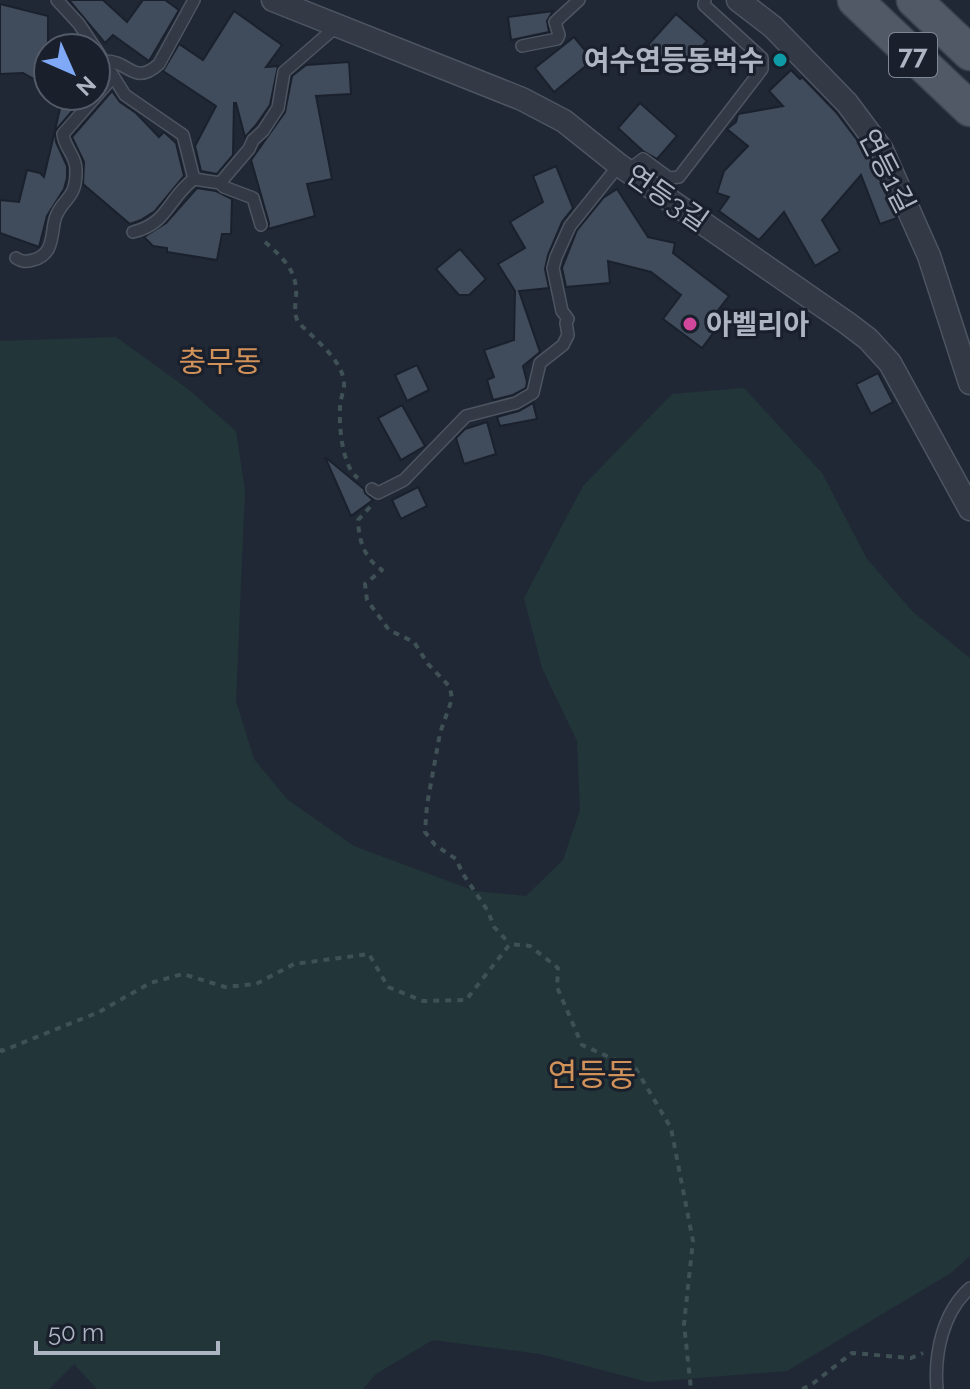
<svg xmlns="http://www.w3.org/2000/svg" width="970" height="1389" font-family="Raleway,'Noto Sans KR',sans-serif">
  <rect width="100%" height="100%" fill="#202836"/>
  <path fill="#223538" d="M116 337 188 389 236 431 245 491 236 701 254 759 288 800 354 846 475 891 526 896 563 860 580 810 577 741 542 668 524 598 583 486 672 394 744 388 822 473 867 559 913 612 970 658V1256L951 1273 787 1371 648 1382 540 1354 433 1340 376 1374 363 1389H97L74 1364 49 1389H0V341Z"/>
  <g fill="#404b5b" stroke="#1a212d" stroke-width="2">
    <path d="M69 0H103L127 22 143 0H165L179 10 149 61 113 35 105 43Z"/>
    <path d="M0 4 48 16V87L23 73 0 74Z"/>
    <path d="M234 11 282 45 266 67 278 66 270 105 256 125 245 137 236 103H234L233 155 217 174 201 171 195 146 216 106 163 71 179 44 203 60Z"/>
    <path d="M553 11 547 21 549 32 511 40 508 17Z"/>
    <path d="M676 14 707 41 679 73 648 45Z"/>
    <path d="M574 37 593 60 554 92 535 68Z"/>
    <path d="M349 62 351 94 316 96 332 179 307 184 315 216 268 229 269 223 251 160 285 112 292 76 306 65Z"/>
    <path d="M791 70 800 79 802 77 836 112 870 157 897 218 880 224 861 175 822 220 840 251 815 266 784 212 759 240 719 211 729 197 717 193 724 171 748 146 727 129 736 122 738 114 783 106 769 91Z"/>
    <path d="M112 91 120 102 136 113 159 137 164 132 176 143 184 176 155 211 141 220 130 224 83 184 84 162 72 137Z"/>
    <path d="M63 96H85L55 131 56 142 67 166V178L64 189 47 216 39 247 0 233V200L19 202 27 170 40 173 44 177Z"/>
    <path d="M640 103 677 136 657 159 643 151 618 128Z"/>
    <path d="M556 166 573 208 562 222 548 255 545 269 549 288 519 291 540 352 523 366 527 382 526 388 513 395 493 400 487 380 494 377 484 350 514 340 515 291 498 264 525 248 510 222 543 202 533 176Z"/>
    <path d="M197 188 216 191 232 199 231 234H222L217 260 167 252V248L153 246 144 237 166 223Z"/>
    <path d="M617 189 648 237 675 243 673 253 729 296 709 322 717 328 702 348 663 319 681 295 651 272 608 261 610 283 566 287 562 268 577 230 603 198Z"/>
    <path d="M460 249 486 279 469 295H459L436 269Z"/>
    <path d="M417 365 429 390 407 401 395 375Z"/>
    <path d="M878 373 893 402 871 414 856 384Z"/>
    <path d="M533 403 537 419 500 426 497 417 519 411Z"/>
    <path d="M402 405 425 446 401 460 378 418Z"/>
    <path d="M487 422 496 454 464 464 456 438 465 429Z"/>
    <path d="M325 457 364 489 365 493 373 500 351 516Z"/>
    <path d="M418 487 427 506 401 519 392 500Z"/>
  </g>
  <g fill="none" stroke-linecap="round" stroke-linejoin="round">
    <defs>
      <g id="service">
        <path d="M57 0 79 24 95 48"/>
        <path d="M522 46 557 39 559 35 555 22 579 0"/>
        <path d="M96 49 125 95 183 135 194 179"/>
        <path d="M104 61C130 60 133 87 159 64L194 0"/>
        <path d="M627 171 643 159 669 178 679 177 762 69V58L704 5 705 0"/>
        <path d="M261 225 253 198 224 187 220 183 249 149 253 140 263 131 278 108 284 72 337 26"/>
        <path d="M133 232C168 224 168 198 194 179L220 183"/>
        <path d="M16 258C22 262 26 262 33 260 54 255 51 235 55 219 62 197 77 201 76 169 76 156 64 147 63 134L113 77"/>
        <path d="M372 489 378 493 404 480 466 416 516 403 533 393 540 363 563 345 568 335 566 323 568 319 562 311 553 268 556 257 570 226 619 165"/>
        <path d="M937 1389C934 1353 943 1312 970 1288"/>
      </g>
      <g id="minor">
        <path d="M273 0 522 99 564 121 619 165 847 323 868 339 890 363 970 509"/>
        <path d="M738 0 773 27 847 103 882 150 929 256 970 383"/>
      </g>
      <g id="primary">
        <path d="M855 0 970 109"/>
        <path d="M914 0 970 53"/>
      </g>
    </defs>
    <use href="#service" stroke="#4d5561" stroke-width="14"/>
    <use href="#minor" stroke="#4d5561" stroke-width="25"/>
    <use href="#primary" stroke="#3c4350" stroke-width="37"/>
    <g stroke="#3f5154" stroke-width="4" stroke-dasharray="6 6" stroke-linecap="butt">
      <path d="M265 242C283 258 298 271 296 297 295 306 294 314 298 322 313 338 342 359 344 382 345 389 340 399 340 407 339 426 342 467 358 478"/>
      <path d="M370 507 358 520C359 541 364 558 382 570L365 584 367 600 389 630 414 642 428 664 450 687 452 699 440 733 427 805 425 832 435 845 456 859 463 874 488 911 494 927 510 944"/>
      <path d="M0 1049 2 1051 99 1012 150 983 183 974 225 987 256 984 294 964 369 954 388 987 423 1001 466 1000 510 944 530 946 558 968 557 987 582 1045 636 1069 671 1128 693 1241 684 1324 691 1389"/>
      <path d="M802 1389 811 1385 852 1353 911 1358 923 1353"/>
    </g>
    <use href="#service" stroke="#333a46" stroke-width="11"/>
    <use href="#minor" stroke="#333a46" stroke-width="22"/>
    <use href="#primary" stroke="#515966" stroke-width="34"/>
  </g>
  <circle fill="#0f9aa8" stroke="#191f2b" stroke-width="3" cx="780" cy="60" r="8"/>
  <circle fill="#d1479c" stroke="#191f2b" stroke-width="3" cx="690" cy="324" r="8"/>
  <g text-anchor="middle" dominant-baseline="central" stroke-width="6" stroke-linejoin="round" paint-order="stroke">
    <rect fill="#191f2b" stroke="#818895" stroke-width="2" x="889" y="33" width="48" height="44" rx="6"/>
    <g font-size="26" font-weight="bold" fill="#adb5c3">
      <text x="913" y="55">77</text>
    </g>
    <g font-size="28" font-weight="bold" fill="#adb5c3" stroke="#191f2b" text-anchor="end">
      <text x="764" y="60">여수연등동벅수</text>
      <text x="706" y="324" text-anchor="start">아벨리아</text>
    </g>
    <g font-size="28" fill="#adb5c3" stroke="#191f2b">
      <text transform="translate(887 171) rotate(63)">연등1길</text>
      <text transform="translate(667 198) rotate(35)">연등3길</text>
    </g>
    <g font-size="30" fill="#d1925a" stroke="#191f2b">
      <text x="220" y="361">충무동</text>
    </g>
    <g font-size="32" fill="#d1925a" stroke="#191f2b">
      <text x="592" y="1074">연등동</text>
    </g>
  </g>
  <g transform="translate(72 72) rotate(135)"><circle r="38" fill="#191f2b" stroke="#545b68" stroke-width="2"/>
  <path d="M0-6L14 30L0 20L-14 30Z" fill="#7fa8f6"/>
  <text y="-12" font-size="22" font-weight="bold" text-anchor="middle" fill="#adb5c3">N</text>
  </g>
  <path d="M36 1341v12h182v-12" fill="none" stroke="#adb5c3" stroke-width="4"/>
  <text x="48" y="1341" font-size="24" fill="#adb5c3" stroke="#191f2b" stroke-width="6" paint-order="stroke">50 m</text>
</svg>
